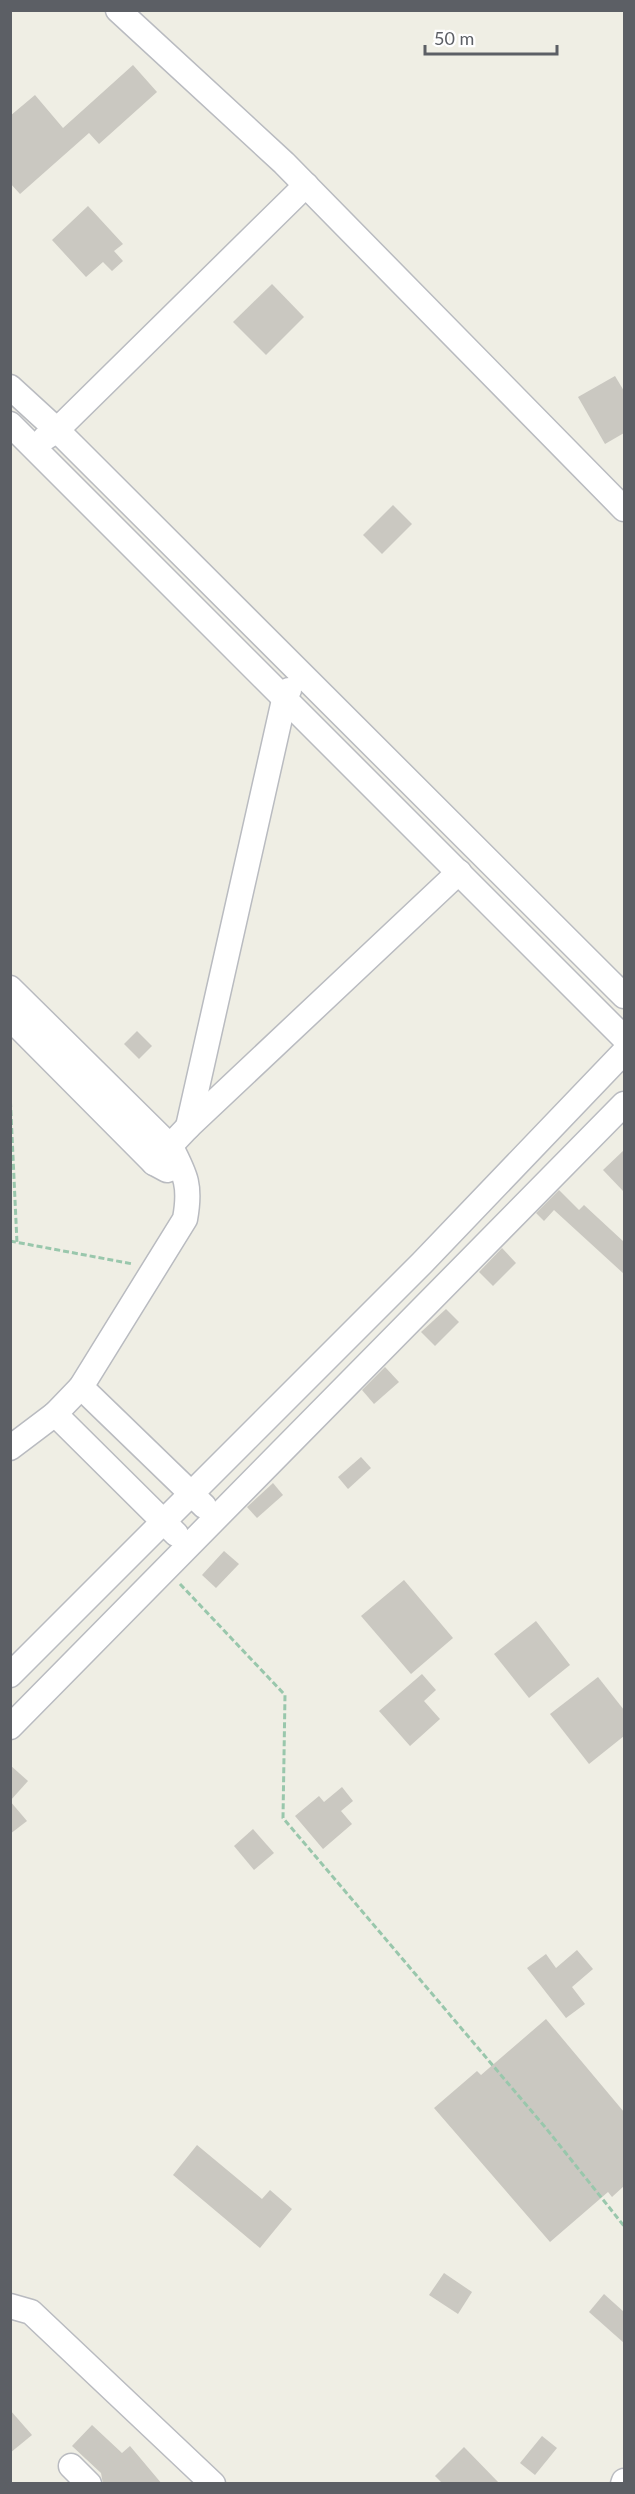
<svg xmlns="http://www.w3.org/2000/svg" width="635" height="2494" font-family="Lato,sans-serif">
  <rect width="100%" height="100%" fill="#efeee4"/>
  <g fill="#cac8c1">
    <path d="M133 65 157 92 99 144 89 133 20 194 10 183V116L35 95 63 128Z"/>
    <path d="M88 206 123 244 114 251 123 261 112 271 103 262 86 277 52 240Z"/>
    <path d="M272 284 304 317 266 355 233 322Z"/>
    <path d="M615 376 624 391V433L605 444 578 397Z"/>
    <path d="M393 505 412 524 382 554 363 535Z"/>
    <path d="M137 1031 152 1046 139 1059 124 1044Z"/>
    <path d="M624 1150V1192L603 1170Z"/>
    <path d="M559 1190 579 1210 584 1205 624 1242V1274L554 1210 544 1221 536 1213Z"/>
    <path d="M502 1248 516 1263 493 1286 479 1272Z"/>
    <path d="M446 1309 459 1322 435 1346 421 1332Z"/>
    <path d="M385 1367 399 1382 374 1404 362 1390Z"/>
    <path d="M361 1457 371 1468 348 1489 338 1477Z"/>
    <path d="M273 1483 283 1495 257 1518 247 1507Z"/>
    <path d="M224 1551 239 1564 216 1588 202 1575Z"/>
    <path d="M404 1580 453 1638 411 1674 361 1616Z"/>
    <path d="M536 1621 570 1665 529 1698 494 1654Z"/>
    <path d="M422 1674 436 1690 424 1701 440 1719 410 1746 379 1711Z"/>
    <path d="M598 1677 624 1710V1736L589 1764 550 1714Z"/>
    <path d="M10 1765 28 1781 10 1801Z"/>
    <path d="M342 1787 353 1801 341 1811 352 1824 323 1849 295 1816 319 1796 324 1802Z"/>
    <path d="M10 1801 27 1821 10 1834Z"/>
    <path d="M253 1829 274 1853 254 1870 234 1846Z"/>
    <path d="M577 1950 593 1969 572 1987 585 2004 566 2018 527 1968 546 1954 556 1968Z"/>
    <path d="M546 2019 624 2112V2186L612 2197 608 2192 550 2242 434 2108 477 2071 481 2075Z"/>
    <path d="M197 2145 262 2199 270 2190 292 2209 260 2248 173 2175Z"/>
    <path d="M444 2273 472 2292 458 2314 429 2295Z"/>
    <path d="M604 2294 624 2312V2343L589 2312Z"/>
    <path d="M10 2410 32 2435 10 2453Z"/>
    <path d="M92 2425 122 2453 130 2446 162 2484H103L101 2473 72 2446Z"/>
    <path d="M542 2436 557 2448 535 2475 520 2463Z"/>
    <path d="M464 2447 500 2484H443L435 2476Z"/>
  </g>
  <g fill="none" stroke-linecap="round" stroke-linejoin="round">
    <defs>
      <g id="minor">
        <path d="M118 10 284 163 624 509"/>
        <path d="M10 387 57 430 624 996"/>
        <path d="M10 424 624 1038"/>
        <path d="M45 438 57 430 306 185"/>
        <path d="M10 988 171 1147C186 1176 191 1186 185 1219L81 1387 55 1414 10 1448"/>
        <path d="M10 1018 154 1163 167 1170"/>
        <path d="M188 1127 284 700 289 690"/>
        <path d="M154 1163 188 1127 459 872"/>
        <path d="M81 1387 204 1506"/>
        <path d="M55 1414 176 1534"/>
        <path d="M10 1675 422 1263 624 1052"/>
        <path d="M10 1727 624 1104"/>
        <path d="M10 2306 31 2312 213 2484"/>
        <path d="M71 2466 89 2484"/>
        <path d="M623 2484 624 2481"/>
      </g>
    </defs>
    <use href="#minor" stroke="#b9bbc0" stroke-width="27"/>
    <g stroke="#99c7ac" stroke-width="3" stroke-dasharray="6 3" stroke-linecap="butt">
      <path d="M10 1092 17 1243"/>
      <path d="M10 1241 133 1264"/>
      <path d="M180 1584 285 1695 283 1818 545 2127 624 2226"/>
    </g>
    <use href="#minor" stroke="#fff" stroke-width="24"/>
  </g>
  <rect width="635" height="2494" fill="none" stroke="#5c5f65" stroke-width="24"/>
  <path d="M425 45v9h132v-9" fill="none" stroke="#5c5f65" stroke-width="3"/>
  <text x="434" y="45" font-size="18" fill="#5c5f65" stroke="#ffffff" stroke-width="4.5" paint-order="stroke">50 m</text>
</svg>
